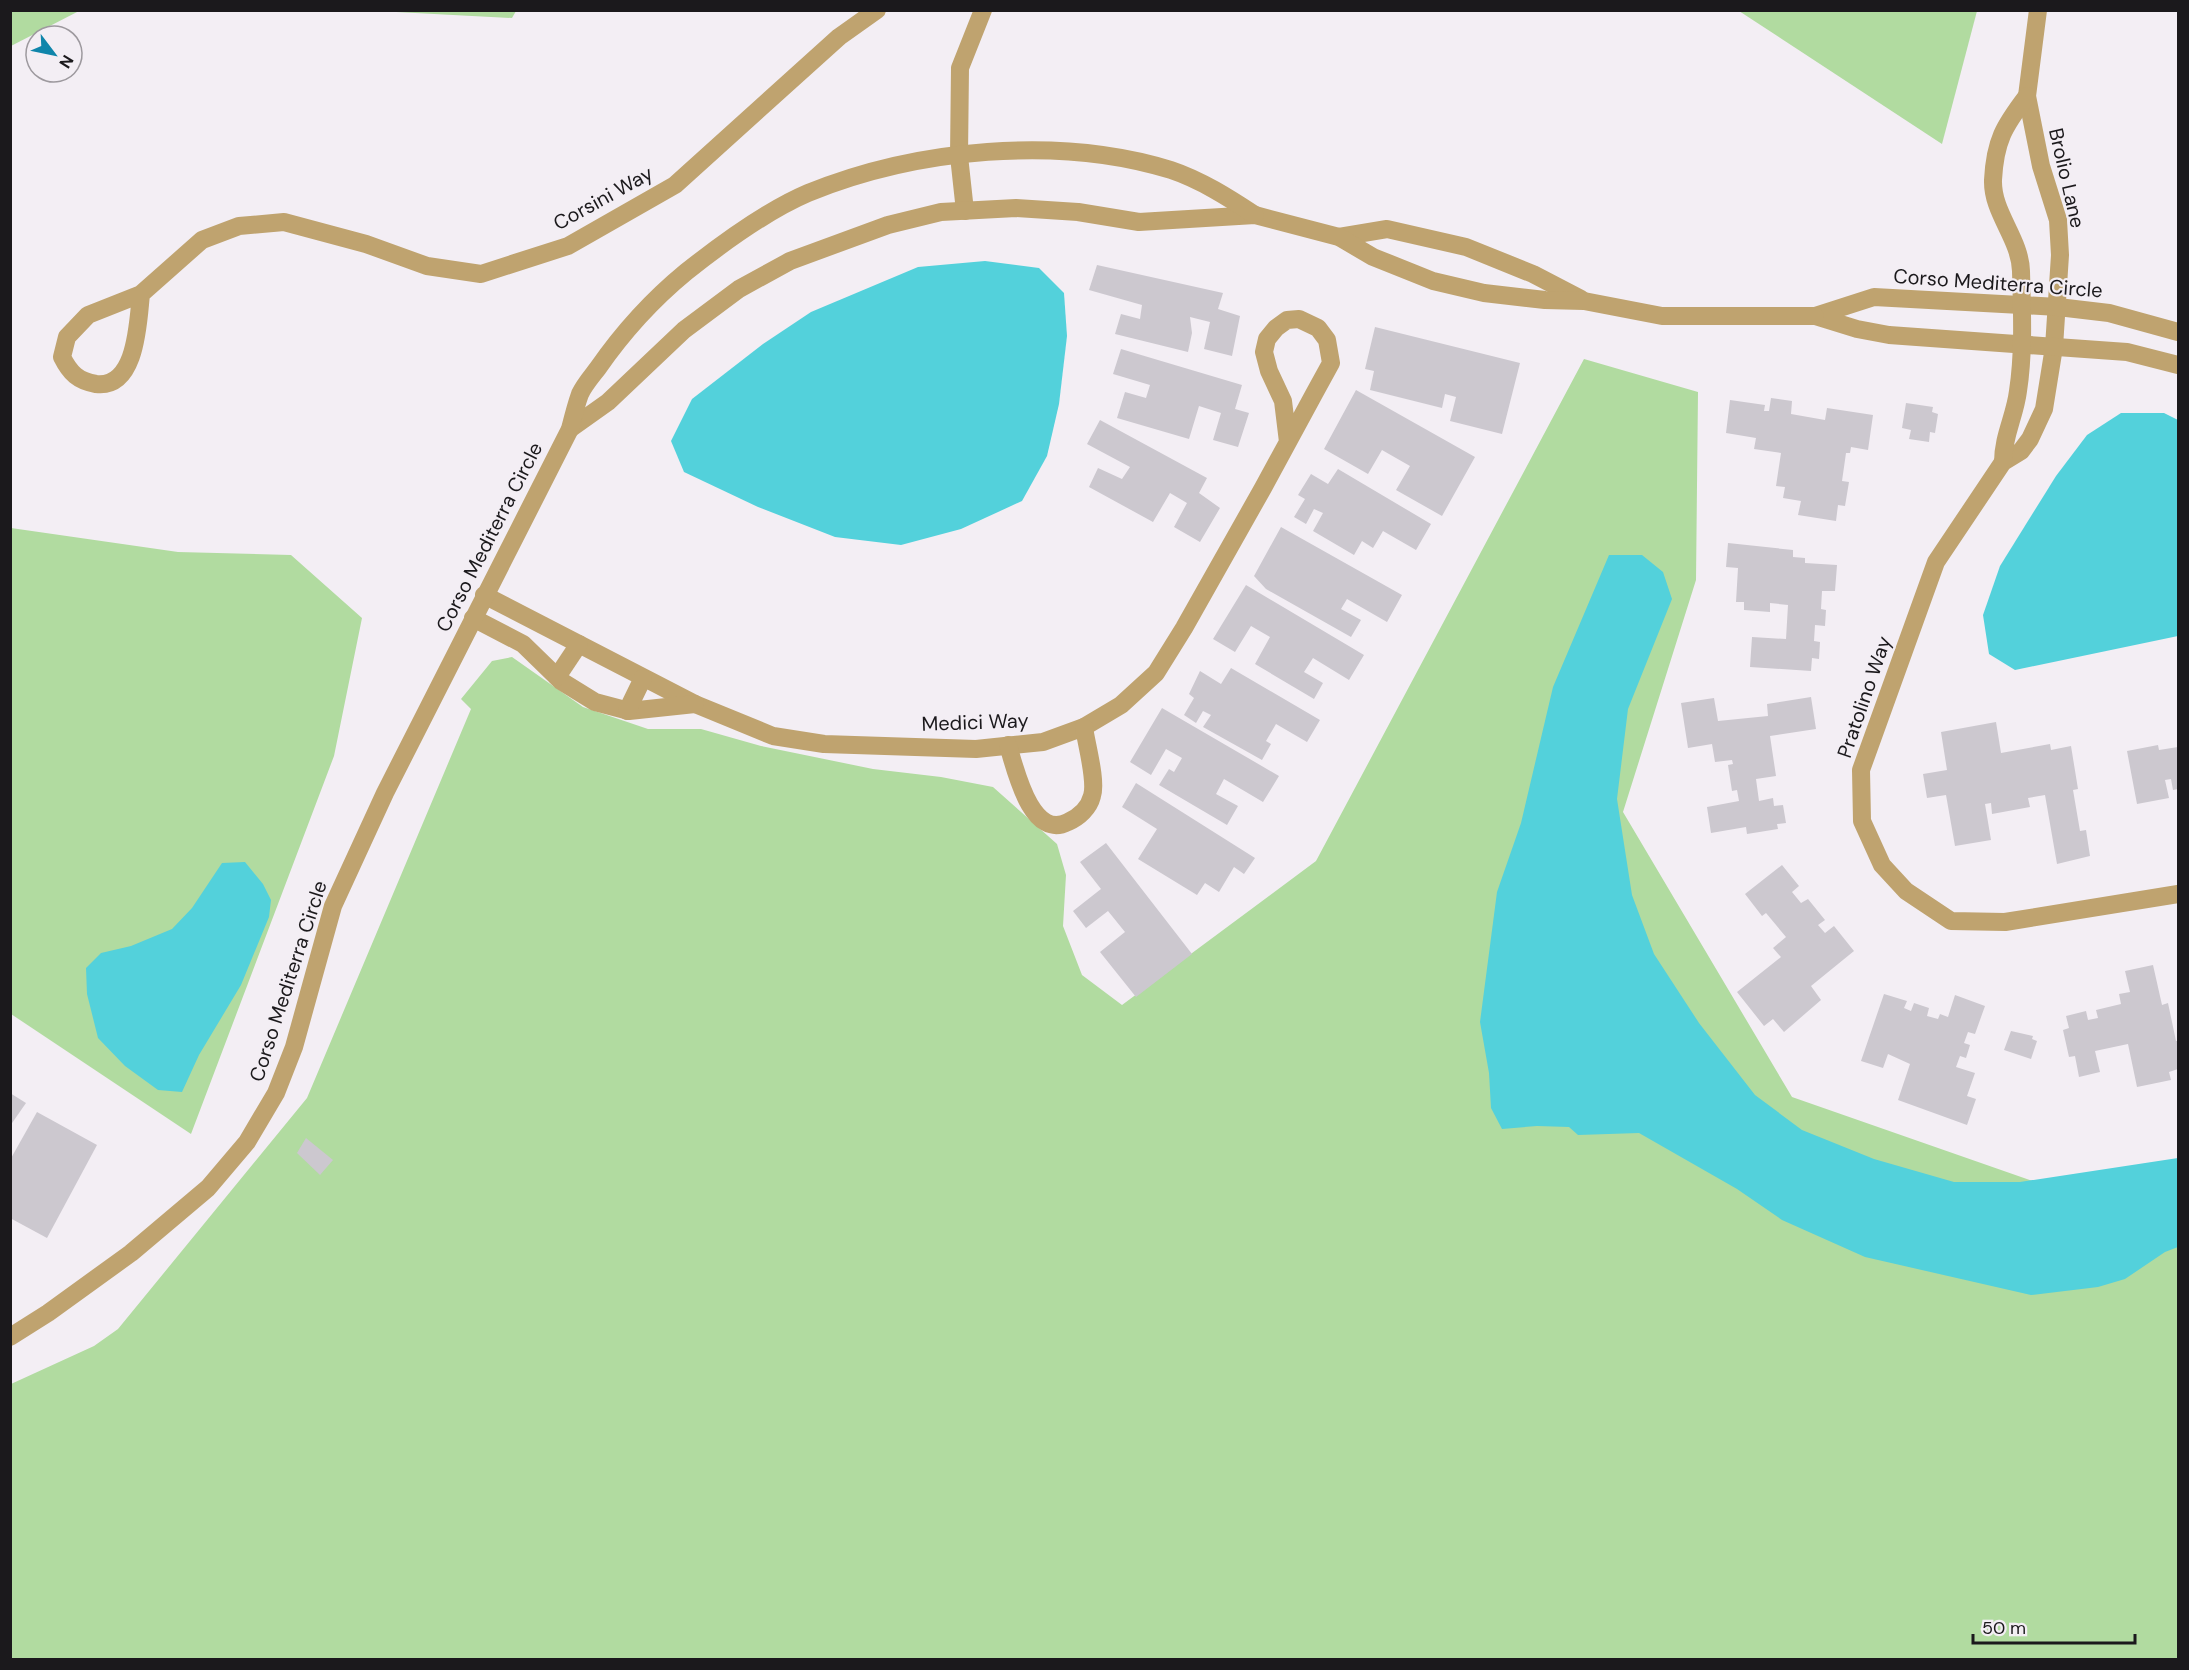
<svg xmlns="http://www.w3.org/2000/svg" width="2189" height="1670" font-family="'DM Sans',sans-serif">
  <rect width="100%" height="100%" fill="#f3eef4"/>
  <g fill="#b1dba0">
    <path d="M11 10H79V11L11 46Z"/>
    <path d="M377 11H516L512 18Z"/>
    <path d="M1739 11H1977L1942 144Z"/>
    <path d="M1584 359 1698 392 1696 580 1623 812 1792 1097 2096 1203 2178 1170V1659L11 1660V1384L94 1346 118 1329 307 1098 471 709 461 699 492 661 512 657 583 707 648 729H701L761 746 873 769 941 777 993 787 1057 844 1066 875 1063 926 1082 975 1122 1005 1316 861Z"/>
    <path d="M11 528 178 552 291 555 362 618 334 756 191 1134 11 1014Z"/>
  </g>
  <g fill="#53d1db">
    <path d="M985 261 1039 268 1064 293 1067 336 1059 404 1047 456 1022 501 961 529 901 545 835 537 758 507 684 472 671 441 692 399 763 344 811 312 918 267Z"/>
    <path d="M2121 413H2164L2178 420V636L2015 670 1989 654 1983 615 2000 566 2056 476 2087 435Z"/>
    <path d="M1609 555H1642L1663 572 1672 599 1628 709 1617 799 1632 895 1654 954 1699 1023 1755 1095 1802 1130 1874 1159 1954 1182H2020L2178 1158V1247L2165 1252 2125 1279 2098 1287 2031 1295 1865 1257 1782 1220 1737 1189 1639 1133 1578 1135 1569 1127 1537 1126 1502 1129 1491 1108 1489 1073 1480 1022 1497 892 1521 823 1553 687Z"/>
    <path d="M245 862 263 884 271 900 269 917 241 985 199 1055 182 1092 158 1090 125 1066 98 1038 87 994 86 968 101 953 131 946 172 929 192 908 222 863Z"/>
  </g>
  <g fill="#ccc8cf">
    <path d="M1097 265 1223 293 1218 309 1240 316 1232 356 1204 349 1210 322 1190 317 1192 333 1188 352 1115 334 1121 314 1140 319 1142 305 1089 290Z"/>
    <path d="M1375 327 1520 363 1502 434 1450 421 1456 397 1445 394 1442 408 1370 390 1374 371 1365 369Z"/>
    <path d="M1121 349 1242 385 1235 409 1249 413 1238 447 1213 440 1221 413 1199 406 1189 439 1117 418 1125 392 1146 398 1150 385 1113 374Z"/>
    <path d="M1356 390 1475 457 1442 516 1396 490 1410 466 1382 450 1368 474 1324 449Z"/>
    <path d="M1771 398 1792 401 1791 414 1825 420 1827 408 1873 415 1868 450 1851 447 1850 453H1846L1842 481 1849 482 1845 506 1838 505 1836 521 1798 515 1801 501 1783 498 1785 487 1776 486 1781 453 1754 449 1756 438 1726 433 1730 400 1765 405 1764 411H1769Z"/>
    <path d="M1906 403 1933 407 1932 412 1938 414 1935 433 1930 432 1929 442 1909 439 1911 430 1902 428Z"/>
    <path d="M1100 420 1207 478 1199 493 1220 508 1200 542 1174 527 1187 503 1170 493 1153 522 1089 487 1098 468 1122 479 1130 467 1087 444Z"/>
    <path d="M1338 469 1431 524 1416 550 1383 531 1373 548 1362 541 1354 555 1313 531 1323 513 1314 509 1306 524 1294 517 1305 499 1298 495 1311 474 1328 484Z"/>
    <path d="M1281 527 1402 595 1387 622 1347 599 1341 609 1361 620 1351 637 1266 589 1254 576Z"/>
    <path d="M1728 543 1793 550V557L1805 558V563L1837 565 1835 591H1822L1821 609 1826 610 1825 626 1815 625 1814 641 1820 642 1819 659 1812 658 1811 671 1750 667 1752 637 1786 639 1788 605 1770 603V612L1744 610V602H1736L1738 568 1726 567Z"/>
    <path d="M1246 585 1364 655 1349 680 1313 658 1304 672 1323 683 1314 699 1255 664 1270 637 1251 626 1235 652 1213 639Z"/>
    <path d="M1231 668 1320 720 1307 742 1276 724 1266 741 1271 744 1262 760 1203 727 1211 715 1203 711 1196 723 1184 715 1194 698 1189 694 1200 671 1221 684Z"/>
    <path d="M1811 697 1816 729 1770 736 1776 776 1756 779 1759 801 1773 798 1774 806 1783 805 1786 823 1777 824 1778 829 1747 834 1746 827 1711 833 1707 807 1739 801 1737 790 1732 791 1728 765 1733 764 1732 760 1715 762 1712 744 1688 748 1681 703 1714 698 1718 721 1768 716 1767 704Z"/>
    <path d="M1162 708 1279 776 1263 802 1224 779 1216 794 1238 806 1227 825 1159 785 1169 769 1174 772 1182 758 1166 749 1151 775 1130 762Z"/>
    <path d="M1996 722 2001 753 2050 744 2051 750 2071 746 2078 789 2073 790 2080 831 2086 830 2090 856 2057 864 2045 795 2028 798 2030 807 1992 814 1991 803 1985 804 1991 840 1955 846 1946 795 1927 798 1923 774 1947 770 1941 732Z"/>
    <path d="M2158 745 2159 750 2178 747V789L2173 790 2171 779 2165 780 2169 798 2137 804 2127 751Z"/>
    <path d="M1136 783 1255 858 1244 874 1234 867 1219 892 1205 883 1197 895 1138 859 1157 829 1122 807Z"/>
    <path d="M1106 843 1192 954 1136 997 1100 952 1125 932 1108 911 1086 928 1073 911 1101 889 1080 862Z"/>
    <path d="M1782 865 1799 886 1792 892 1801 903 1808 899 1825 920 1818 925 1825 933 1834 926 1854 951 1811 986 1821 1000 1784 1032 1773 1019 1764 1026 1737 992 1781 957 1773 948 1786 937 1766 913 1762 916 1745 894Z"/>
    <path d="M2153 965 2162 1005 2168 1003 2176 1041H2178V1069L2169 1072 2171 1080 2137 1087 2128 1044 2095 1051 2100 1072 2079 1077 2075 1056 2069 1057 2063 1030 2069 1028 2066 1016 2086 1011 2088 1020 2098 1018 2096 1010 2121 1004 2119 994 2130 992 2125 971Z"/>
    <path d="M1884 994 1907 1001 1904 1008 1911 1011 1914 1003 1929 1008 1927 1016 1938 1019 1940 1014 1948 1017 1955 995 1985 1006 1975 1034 1968 1032 1964 1043 1970 1045 1966 1058 1960 1056 1956 1067 1975 1073 1967 1096 1976 1099 1967 1125 1898 1100 1910 1064 1888 1054 1883 1068 1861 1061Z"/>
    <path d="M2011 1031 2033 1036 2032 1039 2037 1041 2031 1059 2004 1050Z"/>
    <path d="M10 1093 26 1103 10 1126Z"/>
    <path d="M37 1112 97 1145 47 1238 10 1218V1160Z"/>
    <path d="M306 1138 333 1160 320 1175 297 1153Z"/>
  </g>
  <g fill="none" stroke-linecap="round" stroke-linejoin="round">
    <g stroke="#bfa36f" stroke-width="18">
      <path d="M2038 10 2027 96 2041 166 2058 220 2060 255 2054 347 2044 409 2030 439 2021 451 2003 462 1936 562 1861 770 1862 821 1882 865 1906 891 1951 921 2005 922 2178 894"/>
      <path d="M965 211 959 156 960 68 983 10"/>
      <path d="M1339 237 1387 229 1466 247 1533 274 1581 299"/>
      <path d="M141 294C138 321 137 389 96 384 78 381 70 373 62 357L67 337 88 315 141 294 202 240 239 226 284 222 366 244 427 266 481 274 568 246 675 185 839 37 877 10"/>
      <path d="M2178 332 2109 313 2058 307 1874 297 1815 316 1857 329 1889 335 2127 352 2178 365"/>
      <path d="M570 429 608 402 684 330 739 289 790 261 888 225 941 212 1016 208 1078 212 1139 222 1255 215 1339 237 1373 257 1433 281 1484 293 1545 300 1584 301 1662 316H1815"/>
      <path d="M2003 462C2003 436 2015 416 2018 391 2024 352 2022 310 2021 271 2020 238 1992 213 1993 180 1995 141 2004 126 2027 96"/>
      <path d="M484 595 695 704 773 736 824 744 976 749 1043 742 1084 727 1121 705 1156 673 1184 628 1263 488 1288 442 1314 394 1331 363 1327 340 1318 328 1299 319 1287 320 1276 328 1267 339 1264 352 1269 371 1283 401 1288 442"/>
      <path d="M473 618 523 644 561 681 595 702 629 711 695 704"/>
      <path d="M557 677 579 644"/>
      <path d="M627 711 643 678"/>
      <path d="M1008 745C1015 768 1031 841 1068 822 1079 817 1089 808 1092 796 1097 781 1086 743 1084 727"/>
      <path d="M10 1337 48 1313 131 1253 208 1188 247 1142 276 1093 294 1047 333 906 385 793 570 429C573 417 576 405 580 394 584 385 592 376 598 368 623 332 652 300 686 272 720 245 768 210 808 193 916 149 1058 135 1171 170 1201 180 1229 198 1255 215"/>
    </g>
  </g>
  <g text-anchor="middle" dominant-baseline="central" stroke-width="4.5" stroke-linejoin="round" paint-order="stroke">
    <g font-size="20" fill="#1b191c" stroke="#f3eef4">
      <text transform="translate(2067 178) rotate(77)">Brolio Lane</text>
      <text transform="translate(603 198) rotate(-29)">Corsini Way</text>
      <text transform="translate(1998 283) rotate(4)">Corso Mediterra Circle</text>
      <text transform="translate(489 537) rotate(-63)">Corso Mediterra Circle</text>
      <text transform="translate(1864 697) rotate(-71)">Pratolino Way</text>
      <text transform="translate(975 722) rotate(-2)">Medici Way</text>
      <text transform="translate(288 981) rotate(-72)">Corso Mediterra Circle</text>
    </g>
  </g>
  <rect width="2189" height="1670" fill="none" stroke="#1b191c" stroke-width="24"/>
  <g transform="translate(54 54) rotate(122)"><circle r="28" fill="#f3eef4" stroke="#9d999e" stroke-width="1.5"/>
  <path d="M0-4.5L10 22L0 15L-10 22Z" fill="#0f85aa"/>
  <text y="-9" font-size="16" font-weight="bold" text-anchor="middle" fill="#1b191c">N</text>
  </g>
  <path d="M1973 1634v9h162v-9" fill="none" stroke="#1b191c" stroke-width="3"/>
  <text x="1982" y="1634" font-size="18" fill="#1b191c" stroke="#f3eef4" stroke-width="4.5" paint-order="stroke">50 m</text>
</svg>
